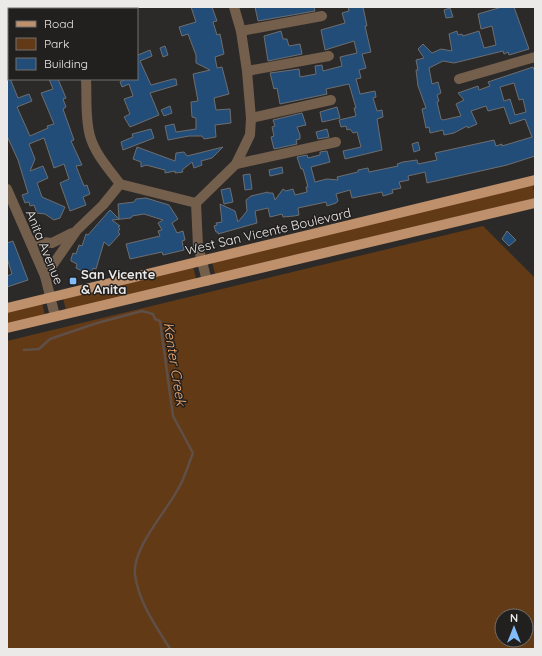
<svg xmlns="http://www.w3.org/2000/svg" width="542" height="656" font-family="Quicksand,sans-serif">
  <rect width="100%" height="100%" fill="#2c2a28"/>
  <g fill="#633a16" fill-rule="evenodd">
    <path d="M533 185 535 198 215 274 212 262Z"/>
    <path d="M483 226 535 278V649H7V341ZM502 616H526V640H502Z"/>
    <path d="M193 266 196 279 66 310 63 298Z"/>
    <path d="M42 303 45 315 7 324V311Z"/>
  </g>
  <g fill="none" stroke-linecap="round" stroke-linejoin="round">
    <path stroke="#604f46" stroke-width="2.5" d="M24 350 39 349 50 339 97 323 142 311 153 314 155 319 160 321 173 416 193 453C188 465 185 478 178 489 166 512 132 548 135 575 139 603 156 626 170 649"/>
  </g>
  <g fill="#234d79" stroke="#6c6e70" fill-rule="evenodd">
    <path d="M191 7H212L217 21 213 22 217 35 220 34 224 54 215 57 217 68 222 67 229 94 214 98 216 110 230 109 231 123 215 125 216 137 204 139 202 136H189L168 140 165 126 174 124 176 132 196 129V118L192 117 191 102 198 101 193 74 210 70 196 63V55L188 34 182 36 179 27 196 22Z"/>
    <path d="M255 7H314L315 11 258 21Z"/>
    <path d="M348 7H363L367 26H365L371 52 362 54 366 68 359 70 361 78 356 79 360 94 375 91 376 97 373 98 377 111 382 110 383 117 377 119 382 150 345 159 343 151 361 147 357 132 353 133 350 129 347 130 346 126 341 127 339 120 356 116 354 108H356L349 84 326 89 327 94 280 104 277 88 274 89 270 73 299 69 300 77 316 74 315 66 322 65 323 71 342 66 340 57 357 53 354 41 325 50 321 30 345 23 342 13 349 11Z"/>
    <path d="M502 7H514L529 49 509 55 508 52 504 54 503 51 454 63 443 61 429 68 432 84 438 82 441 93 437 95 439 101 437 102 441 119 443 120 461 116 456 104 464 100 458 93 478 86 479 90 490 86 488 82 533 67 535 72V156L507 165 427 183 425 172 408 176 409 180 399 182 401 188 392 190 393 193 383 196 382 192 352 198 350 190 336 194 338 201 336 203 327 206 326 202 298 208 299 215 294 216 283 217 282 214 270 217 268 208 255 211 257 223 218 234V232H216L214 226 217 225 216 223 222 222 220 204 235 211 238 222 247 211 246 200 251 196 268 192V193H273L275 200 283 189 286 191 293 189 295 195 307 192 306 187H308L303 169H301L297 157 307 155 308 158 320 155V152L327 151 330 162 311 167 315 182 327 179 338 180 337 177 358 172V170L368 168 369 172 398 166 397 164 403 162 417 160 418 164 437 160 435 153 494 140 496 146 502 144V146L532 137 525 119 510 124 504 107 488 111 486 106 471 111 477 124 468 128 467 126 454 133 444 135 443 130 430 133 429 127 426 128 422 109 426 108 418 86 416 70H418L416 60 424 58 418 49 423 44 432 53 441 49 452 51 449 34 457 31 458 35 462 34 463 36 479 31 484 48 496 45 492 26 481 29 478 14ZM514 83 519 100 523 99 526 112 515 115 510 99 504 101 500 87Z"/>
    <path d="M450 8 453 17 446 18 444 10Z"/>
    <path d="M281 31 283 39H287L289 46 300 44 302 54 268 61 264 36Z"/>
    <path d="M165 46 168 55 163 57 160 48Z"/>
    <path d="M150 50 152 56 140 61 151 85 173 79H176L177 85 150 93 159 115 130 127 124 117 130 114 124 99 133 96 129 84 122 87 120 82 126 79H137V53L138 55Z"/>
    <path d="M7 71 18 98 29 94 32 101 17 107 30 136 48 128 47 126 54 124 41 93 53 89 49 79H58L66 98 63 99 66 107 63 109 74 140 71 141 82 165 76 166 84 186 87 185 90 194 83 197 86 205 70 211 60 183 69 179 64 164 54 168 44 138 29 144 35 159 30 171 43 166 48 178 37 183 42 197 65 207 60 218 54 220 45 214 37 213 34 205 30 206 29 202 25 203 22 195 28 193 18 160 7 136Z"/>
    <path d="M170 106 172 113 164 116 161 110Z"/>
    <path d="M337 107 340 118 322 122 320 112Z"/>
    <path d="M302 113 306 125 297 127 300 135V139L296 140 297 144 274 149 271 137 274 136 272 127 275 126 273 120Z"/>
    <path d="M151 129 154 138 123 150 121 142 133 137 132 134Z"/>
    <path d="M327 129 329 137 318 139 316 132Z"/>
    <path d="M418 142 420 150 414 152 412 144Z"/>
    <path d="M137 147 175 161 176 153 184 152 187 156 223 147 212 158 201 161 202 165 194 168 192 162 182 170 183 172 175 173V171L165 173V170L146 165 141 167V162L133 159Z"/>
    <path d="M282 167 283 173 270 176 269 170Z"/>
    <path d="M250 174 252 189 245 190 243 175Z"/>
    <path d="M230 188 233 202 224 204 221 190Z"/>
    <path d="M146 198 169 205 178 219 172 223 177 233 183 231 185 240 182 241 184 250 163 255 162 252 130 259 126 244 160 236 158 231 162 230 158 223 163 220 144 214 132 216 131 218 112 220 120 226 118 227 120 229 118 232 120 234 109 246 104 242 96 269 93 268 91 273 88 274 76 268 77 264 71 261V259L73 253 76 254 79 245 82 246 86 234 88 235 110 210 119 219 118 204 134 202 136 199Z"/>
    <path d="M507 231 516 240 509 246 502 239Z"/>
    <path d="M13 241 28 280 7 287V276L12 274 7 258V243Z"/>
  </g>
  <g fill="none" stroke-linecap="round" stroke-linejoin="round">
    <g stroke="#745e4c" stroke-width="10">
      <path d="M74 7 75 9"/>
      <path d="M241 31 322 16"/>
      <path d="M247 71 329 56"/>
      <path d="M86 79C87 98 85 118 90 136 95 154 109 169 120 184L196 203"/>
      <path d="M459 79 535 57"/>
      <path d="M251 118 331 100"/>
      <path d="M236 164 336 142"/>
      <path d="M7 189 45 276 55 316"/>
      <path d="M30 241 52 243 72 233"/>
      <path d="M45 276 77 230 103 205 120 184"/>
      <path d="M207 281 198 246 196 203 236 164 250 135 251 118 247 71 241 31 234 7"/>
    </g>
    <g stroke="#be906c" stroke-width="10">
      <path d="M7 308 535 180"/>
      <path d="M7 328 535 203"/>
    </g>
  </g>
  <rect fill="#83bcfa" stroke="#22201e" stroke-width="1.5" x="69" y="277" width="8" height="8" rx="2"/>
  <g text-anchor="middle" dominant-baseline="central" stroke-width="3" stroke-linejoin="round" paint-order="stroke">
    <g font-size="13" fill="#eceae9" stroke="#22201e">
      <text transform="translate(268 231) rotate(-13)">West San Vicente Boulevard</text>
      <text transform="translate(45 247) rotate(68)">Anita Avenue</text>
    </g>
    <g font-size="13" font-weight="bold" fill="#eceae9" stroke="#22201e" text-anchor="start">
      <text x="81" y="274">San Vicente<tspan x="81" dy="15">&amp; Anita</tspan></text>
    </g>
    <g font-size="14" font-style="italic" fill="#f7ab6e" stroke="#22201e">
      <text transform="translate(175 364) rotate(81)">Kenter Creek</text>
    </g>
  </g>
  <rect width="542" height="656" fill="none" stroke="#eceae9" stroke-width="16"/>
  <rect x="8" y="8" width="130" height="72" fill="#22201e" stroke="#73716f"/>
  <rect x="16" y="21" width="20" height="6" fill="#be906c" stroke="#73716f"/>
  <text x="44" y="28" font-size="12" fill="#eceae9">Road</text>
  <rect x="16" y="38" width="20" height="12" fill="#633a16" stroke="#73716f"/>
  <text x="44" y="48" font-size="12" fill="#eceae9">Park</text>
  <rect x="16" y="58" width="20" height="12" fill="#234d79" stroke="#73716f"/>
  <text x="44" y="68" font-size="12" fill="#eceae9">Building</text>
  <g transform="translate(514 628)"><circle r="19" fill="#22201e" stroke="#73716f"/>
  <path d="M0-3L7 15L0 10L-7 15Z" fill="#83bcfa"/>
  <text y="-6" font-size="11" font-weight="bold" text-anchor="middle" fill="#eceae9">N</text>
  </g>
</svg>
